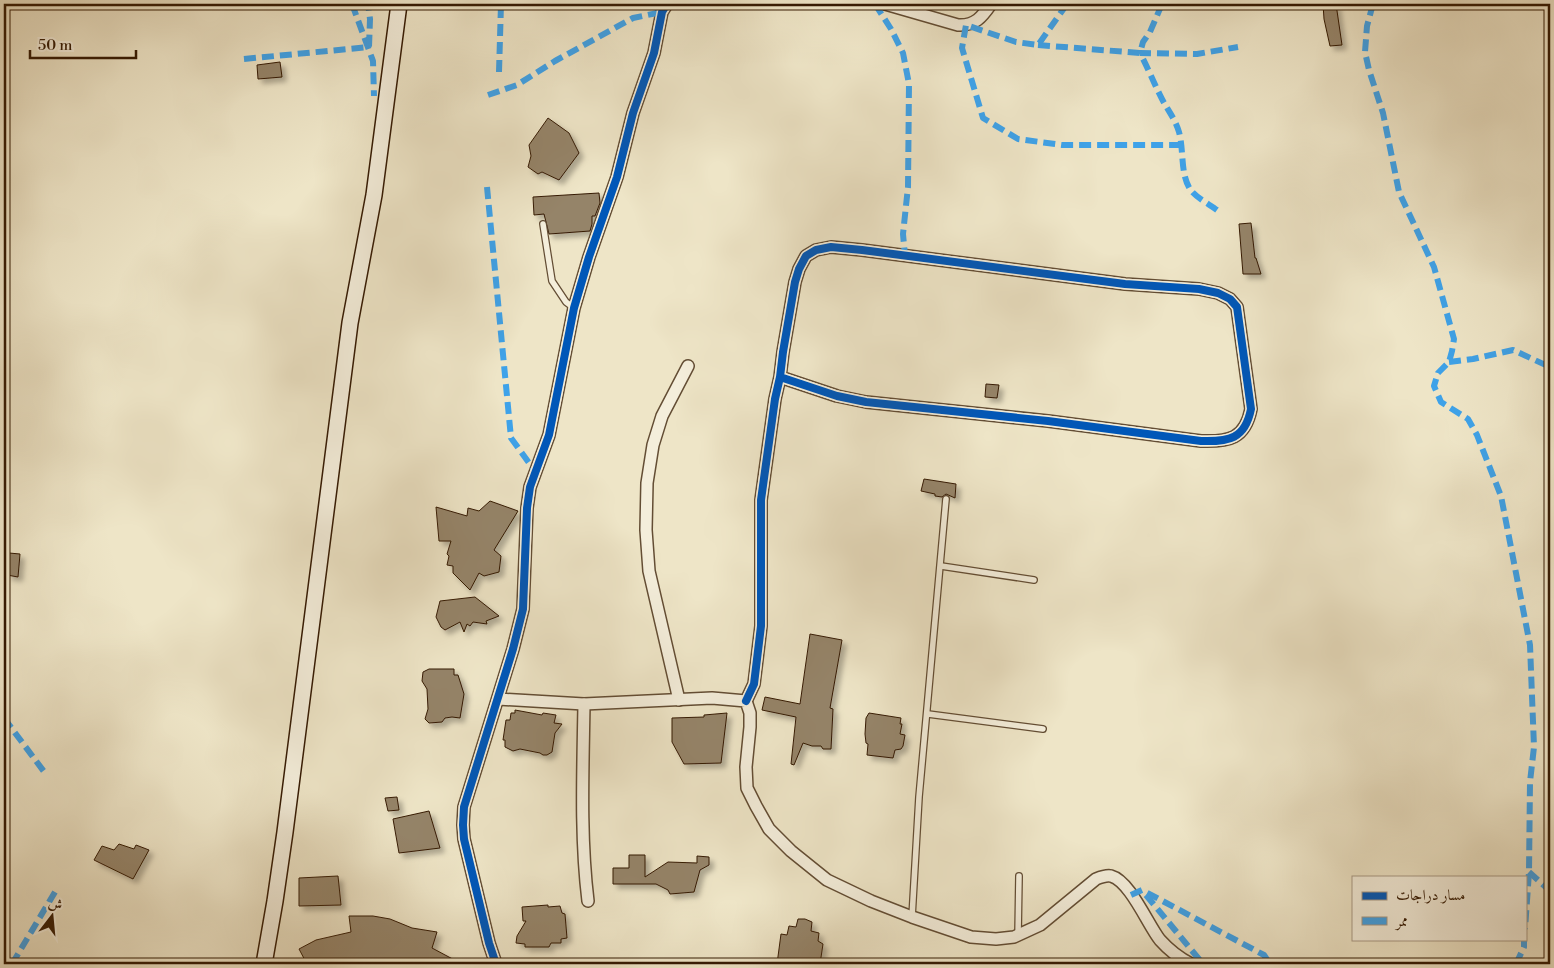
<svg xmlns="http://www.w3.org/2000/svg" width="1554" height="968" font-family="'Libre Bodoni',Amiri,serif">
  <defs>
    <filter id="shadow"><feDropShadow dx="4.5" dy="4.5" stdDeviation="2.5" flood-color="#0004"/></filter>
  </defs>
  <rect width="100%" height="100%" fill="#eee5c7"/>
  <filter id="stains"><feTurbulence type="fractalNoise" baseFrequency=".004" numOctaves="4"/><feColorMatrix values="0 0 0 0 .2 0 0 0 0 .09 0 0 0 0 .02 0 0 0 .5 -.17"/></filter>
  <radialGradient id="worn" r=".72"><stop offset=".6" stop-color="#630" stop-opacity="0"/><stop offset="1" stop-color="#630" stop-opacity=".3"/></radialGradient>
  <g fill="#958469" stroke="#351a03" filter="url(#shadow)">
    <path d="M1323 4H1336L1342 45 1330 46 1324 19Z"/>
    <path d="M280 62 282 77 258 79 257 65Z"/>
    <path d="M548 118 569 133 579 153 559 180 542 172 538 174 528 167 531 156 529 145Z"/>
    <path d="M599 193 600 203 595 216H592V224L590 231 549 234 544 214 534 215 533 197Z"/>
    <path d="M1251 223 1255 258H1256L1261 274H1243L1239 224Z"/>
    <path d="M986 384 999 385 997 398 985 397Z"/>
    <path d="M924 479 956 484 955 498 946 494 942 497 935 496V494L921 491Z"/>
    <path d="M490 501 518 511 494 550 501 556 499 572 484 576 479 573 470 590 453 573V566L447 565 449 556 447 554 451 541H439L436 507 467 516 468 508 479 511Z"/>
    <path d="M9 553 20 554 18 577 7 575Z"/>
    <path d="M475 597 499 616 486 621 487 624 473 622 470 626 467 624 464 632 460 622 445 630 441 627 436 617 440 601Z"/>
    <path d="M810 634 842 640 830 708 833 709 831 749H823L821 746H812L803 743 794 765 791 764 796 717 762 710 765 697 800 704Z"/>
    <path d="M429 669H454V675H458L464 694 460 718 452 717 445 718 442 722 429 723 425 719 428 709 427 689 422 681 423 672Z"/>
    <path d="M515 710 542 715 543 713 556 715 554 723 562 724 555 733 552 752 547 755H543L540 753 520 749 513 751 505 747V740H503L506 720H510L511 713H515Z"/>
    <path d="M727 713 721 763 684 764 672 742V718L704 717V715Z"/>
    <path d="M869 713 901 718 900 724H902L900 734 905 735 903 746 901 749 895 750 893 758 867 755 868 744 866 743 865 734 866 718Z"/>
    <path d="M397 797 399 810 388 811 385 798Z"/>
    <path d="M429 811 440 848 399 853 393 819Z"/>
    <path d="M119 844 134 849 136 845 149 850 133 879 94 860 102 846 114 850Z"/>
    <path d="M629 855H645V877L668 862 697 863V856L709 857V865L700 870 694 892 670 894 668 890 656 884H613V868H629Z"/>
    <path d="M338 876 341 905 299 906V878Z"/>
    <path d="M548 905V907L560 906 562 913 565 914 567 938 561 939V943H551L549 947H525V944L516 943 517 936 526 921H523L522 907Z"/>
    <path d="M349 916H373L390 919 412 928 437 932 432 948 462 964H307L299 949 316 940 351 932Z"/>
    <path d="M798 919H805L812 922 811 931 819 933 818 941 823 944 820 964H777L781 934 787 935 789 926 796 927Z"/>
  </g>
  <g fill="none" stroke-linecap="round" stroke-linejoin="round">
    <defs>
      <g id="lane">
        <path d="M543 224 552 281 566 302 574 308"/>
        <path d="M941 566 1034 580"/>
        <path d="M928 714 1043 729"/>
        <path d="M912 917 919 797 946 499"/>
        <path d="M1018 936 1019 876"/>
      </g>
      <g id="street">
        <path d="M885 4 958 25C975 26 982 17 991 4"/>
        <path d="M498 699 584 704 712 698 746 701 750 713V727L746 767 747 788 756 806 769 829 791 851 827 880 871 901 912 917 971 937 996 939 1014 937 1040 925 1096 879C1101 877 1106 875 1111 876 1130 881 1148 925 1160 940 1169 950 1179 958 1191 964"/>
        <path d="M679 700 649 571 646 530 647 483 653 445 662 416 688 366"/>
        <path d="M746 701 754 684 761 626V500L775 399 780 377 783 352 795 282 799 269 806 256 816 250 831 247 862 250 1125 284 1199 289 1218 293 1230 299 1237 307 1251 409C1245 439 1229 442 1201 441L1048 421 866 402 837 396 780 377"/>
        <path d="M584 704C583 769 580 836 588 901"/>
        <path d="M496 964 489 943 464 839 463 825 464 807 513 649 523 609 527 508 530 487 549 435 574 308 589 257 617 177 633 113 654 53 662 12 667 4"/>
      </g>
      <path id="secondary" d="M264 964 275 901 285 832 350 323 374 195 399 4"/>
    </defs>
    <use href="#lane" stroke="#634d34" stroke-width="8"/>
    <use href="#street" stroke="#634d34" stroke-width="14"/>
    <use href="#secondary" stroke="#351a03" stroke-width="18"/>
    <use href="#lane" stroke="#f4eedb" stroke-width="5.5"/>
    <use href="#street" stroke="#f4eedb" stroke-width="11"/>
    <use href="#secondary" stroke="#f4eedb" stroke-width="15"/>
    <g stroke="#3ea2e9" stroke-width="6" stroke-dasharray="12 6" stroke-linecap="butt">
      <path d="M352 4 373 61 374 96"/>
      <path d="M875 4 891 29 903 53 909 84 908 187 903 234 905 256"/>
      <path d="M1067 4 1038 45 1016 42 966 25 962 48 983 118 1018 139 1062 145H1182"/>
      <path d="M1373 4 1367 26 1365 52 1369 70 1383 113 1399 192 1434 267 1454 339 1452 351 1449 362 1438 373 1434 386 1441 402 1468 419 1477 435 1501 496 1530 645 1534 747 1530 782 1529 872 1525 929"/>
      <path d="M1038 45 1140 53 1143 42 1150 32 1162 4"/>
      <path d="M244 59 369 47 370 19 368 4"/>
      <path d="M499 72 501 4"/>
      <path d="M488 95 517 85 555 61 633 18 662 12"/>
      <path d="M487 187 511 438 535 471"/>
      <path d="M1217 210C1209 204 1195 197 1190 189 1180 173 1184 150 1179 132 1175 118 1166 108 1160 95 1153 81 1147 66 1140 53L1197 54 1238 47"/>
      <path d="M1449 362 1473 359 1513 350 1550 367"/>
      <path d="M4 718 45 773"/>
      <path d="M1529 872 1550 891"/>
      <path d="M1131 895 1142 890 1264 955 1270 964"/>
      <path d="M1146 895 1203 964"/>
      <path d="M12 964 55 892"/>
      <path d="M1516 964 1524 947V939"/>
    </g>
    <defs>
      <g id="cycleway">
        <path d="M746 701 754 684 761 626V500L775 399 780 377 783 352 795 282 799 269 806 256 816 250 831 247 862 250 1125 284 1199 289 1218 293 1230 299 1237 307 1251 409C1245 439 1229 442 1201 441L1048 421 866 402 837 396 780 377"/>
        <path d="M496 964 489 943 464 839 463 825 464 807 513 649 523 609 527 508 530 487 549 435 574 308 589 257 617 177 633 113 654 53 662 12 667 4"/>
      </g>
    </defs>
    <use href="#cycleway" stroke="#f4eedb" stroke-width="11"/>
    <use href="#cycleway" stroke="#0057b8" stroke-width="8"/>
  </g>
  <rect width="1554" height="968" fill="none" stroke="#eee5c7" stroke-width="20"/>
  <rect x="5" y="5" width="1544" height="958" fill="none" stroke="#351a03" stroke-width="2.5"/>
  <rect x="10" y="10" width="1534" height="948" fill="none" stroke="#351a03"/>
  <rect x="1352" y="876" width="175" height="65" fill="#f4eedb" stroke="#a89985"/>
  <rect x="1362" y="892" width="25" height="8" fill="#0057b8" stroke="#a89985"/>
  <text x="1396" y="900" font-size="15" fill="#351a03">مسار دراجات</text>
  <rect x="1362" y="917" width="25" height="8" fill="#3ea2e9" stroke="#a89985"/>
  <text x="1396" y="926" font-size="15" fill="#351a03">ممر</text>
  <g transform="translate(52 916) rotate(16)" stroke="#f4eedb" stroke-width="4" paint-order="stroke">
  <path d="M0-4L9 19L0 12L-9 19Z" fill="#351a03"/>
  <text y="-8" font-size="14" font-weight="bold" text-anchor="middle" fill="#351a03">ش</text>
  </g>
  <path d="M30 50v8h106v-8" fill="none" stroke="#351a03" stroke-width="2.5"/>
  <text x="38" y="50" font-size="15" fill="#351a03" stroke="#f4eedb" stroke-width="4" paint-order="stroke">50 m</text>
  <rect width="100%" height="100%" filter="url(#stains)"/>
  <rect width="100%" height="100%" fill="url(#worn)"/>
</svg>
